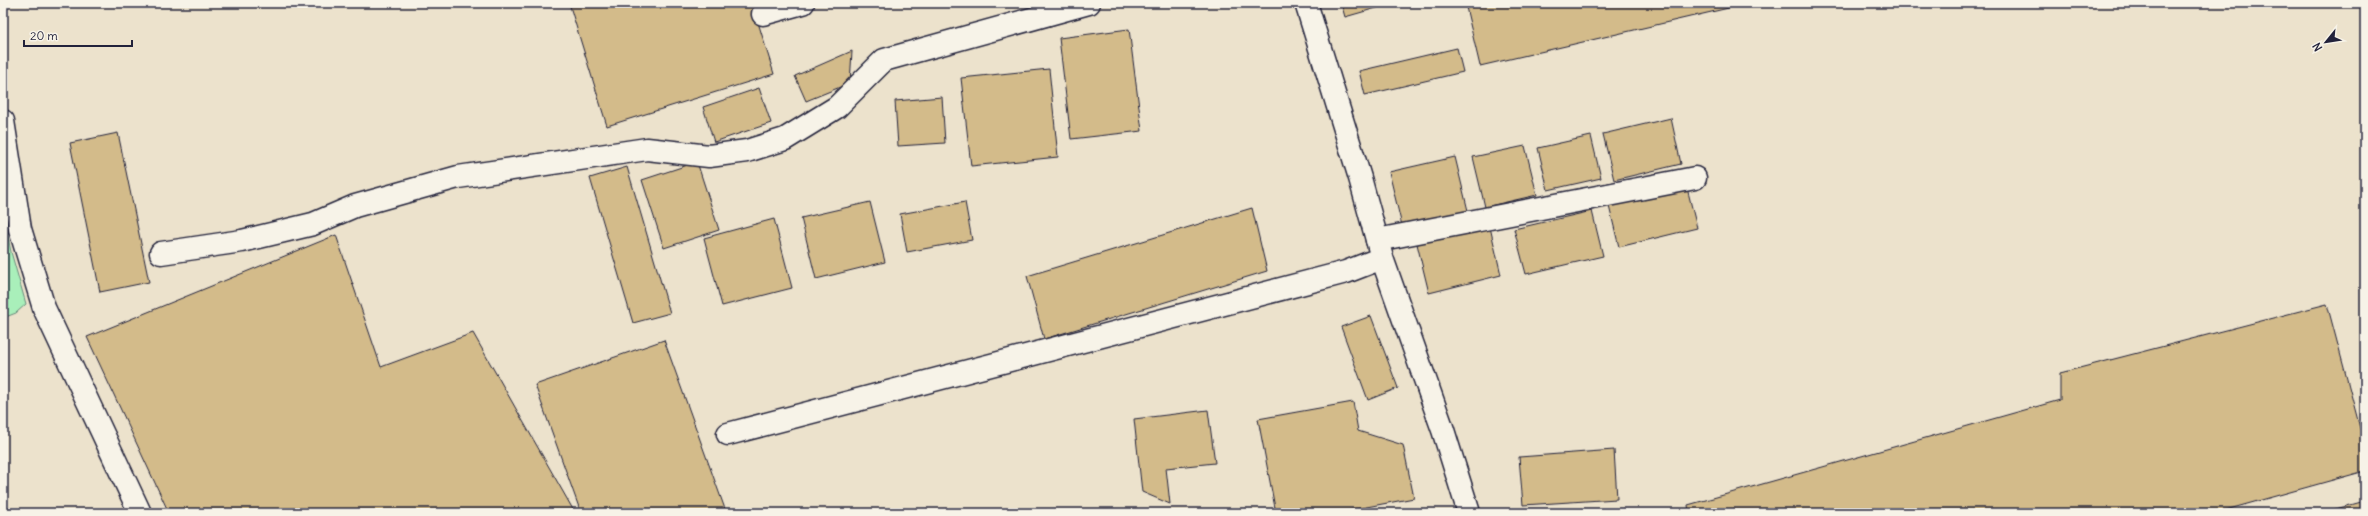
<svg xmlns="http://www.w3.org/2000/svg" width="2368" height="516" font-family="Delius,sans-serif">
  <rect width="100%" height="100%" fill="#ece2cc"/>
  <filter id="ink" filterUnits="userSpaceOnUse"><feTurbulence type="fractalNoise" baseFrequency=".025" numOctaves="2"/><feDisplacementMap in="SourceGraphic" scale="8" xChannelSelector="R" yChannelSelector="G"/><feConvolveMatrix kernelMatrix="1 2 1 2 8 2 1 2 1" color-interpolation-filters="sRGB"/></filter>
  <g filter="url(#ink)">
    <path fill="#a9efba" stroke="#66887a" d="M3 211 11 252 26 304 16 313 3 318Z"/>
    <g fill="#d3bb8a" stroke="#22223b">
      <path d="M569 3H752L774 74 607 126Z"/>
      <path d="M1341 3H1394L1345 17Z"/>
      <path d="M1465 3H1750L1480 66Z"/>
      <path d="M1129 29 1142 131 1071 139 1059 38Z"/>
      <path d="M1457 48 1463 72 1365 95 1359 71Z"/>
      <path d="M852 51 850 83 806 101 795 76Z"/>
      <path d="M1049 69 1058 157 971 166 961 78Z"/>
      <path d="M759 88 771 123 714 142 703 107Z"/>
      <path d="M942 97 945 143 898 146 895 101Z"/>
      <path d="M1671 118 1681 164 1614 180 1603 134Z"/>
      <path d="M118 133 149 282 100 292 70 143Z"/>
      <path d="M1591 136 1601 178 1548 190 1538 148Z"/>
      <path d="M1525 146 1537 195 1485 207 1473 157Z"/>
      <path d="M1455 157 1469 215 1403 230 1389 172Z"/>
      <path d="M697 162 719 230 664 248 642 180Z"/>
      <path d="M627 167 670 313 633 323 590 178Z"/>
      <path d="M1686 184 1697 228 1619 247 1608 202Z"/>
      <path d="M870 202 885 262 816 279 801 218Z"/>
      <path d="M965 202 972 240 907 252 900 214Z"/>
      <path d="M1252 208 1267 271 1044 339 1027 276Z"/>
      <path d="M1592 211 1603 256 1526 274 1514 229Z"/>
      <path d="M774 219 792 288 722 306 704 238Z"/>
      <path d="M1490 227 1501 275 1429 293 1417 244Z"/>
      <path d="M336 235 381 367 473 333 575 513H169L87 337Z"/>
      <path d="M2327 304 2365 447V471L2215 513H1689L1688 505 2060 400V373Z"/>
      <path d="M1371 316 1398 388 1368 400 1341 327Z"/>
      <path d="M664 340 725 509 714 513H581L535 385Z"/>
      <path d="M1353 402 1358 431 1403 445 1414 498 1335 513H1276L1258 419Z"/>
      <path d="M1208 410 1215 463 1166 468 1170 504 1142 492 1134 419Z"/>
      <path d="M1614 450 1617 499 1523 505 1519 457Z"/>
      <path d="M2365 501V513H2321Z"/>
    </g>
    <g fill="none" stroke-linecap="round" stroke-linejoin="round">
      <defs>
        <g id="minor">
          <path d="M763 14 803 3"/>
          <path d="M3 121 20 229 44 308 140 513"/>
          <path d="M1377 240 1695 178"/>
          <path d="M161 253 242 241 313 224 355 206 458 177 647 149 709 156 747 151 785 139 837 107 884 60 1089 3"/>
          <path d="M728 434 1346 272 1382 258"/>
        </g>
        <path id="major" d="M1306 3 1360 178 1382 258 1443 430 1469 513"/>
      </defs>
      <use href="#minor" stroke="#22223b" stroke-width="25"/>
      <use href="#major" stroke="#22223b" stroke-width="25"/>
      <use href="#minor" stroke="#f7f3e8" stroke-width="22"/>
      <use href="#major" stroke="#f7f3e8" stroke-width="22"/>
    </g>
  </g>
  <rect width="2368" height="516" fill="none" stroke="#f7f3e8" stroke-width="16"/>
  <rect x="8" y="8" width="2352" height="500" fill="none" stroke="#22223b" stroke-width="1.5" filter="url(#ink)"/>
  <g transform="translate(2326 42) rotate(240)" stroke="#f7f3e8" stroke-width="3" paint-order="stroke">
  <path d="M0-3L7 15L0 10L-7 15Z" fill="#22223b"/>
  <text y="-6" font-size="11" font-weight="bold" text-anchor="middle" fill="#22223b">N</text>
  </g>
  <path d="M24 40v6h108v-6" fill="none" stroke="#22223b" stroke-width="2"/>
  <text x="30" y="40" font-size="12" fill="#22223b" stroke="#f7f3e8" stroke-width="3" paint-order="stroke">20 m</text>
</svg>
